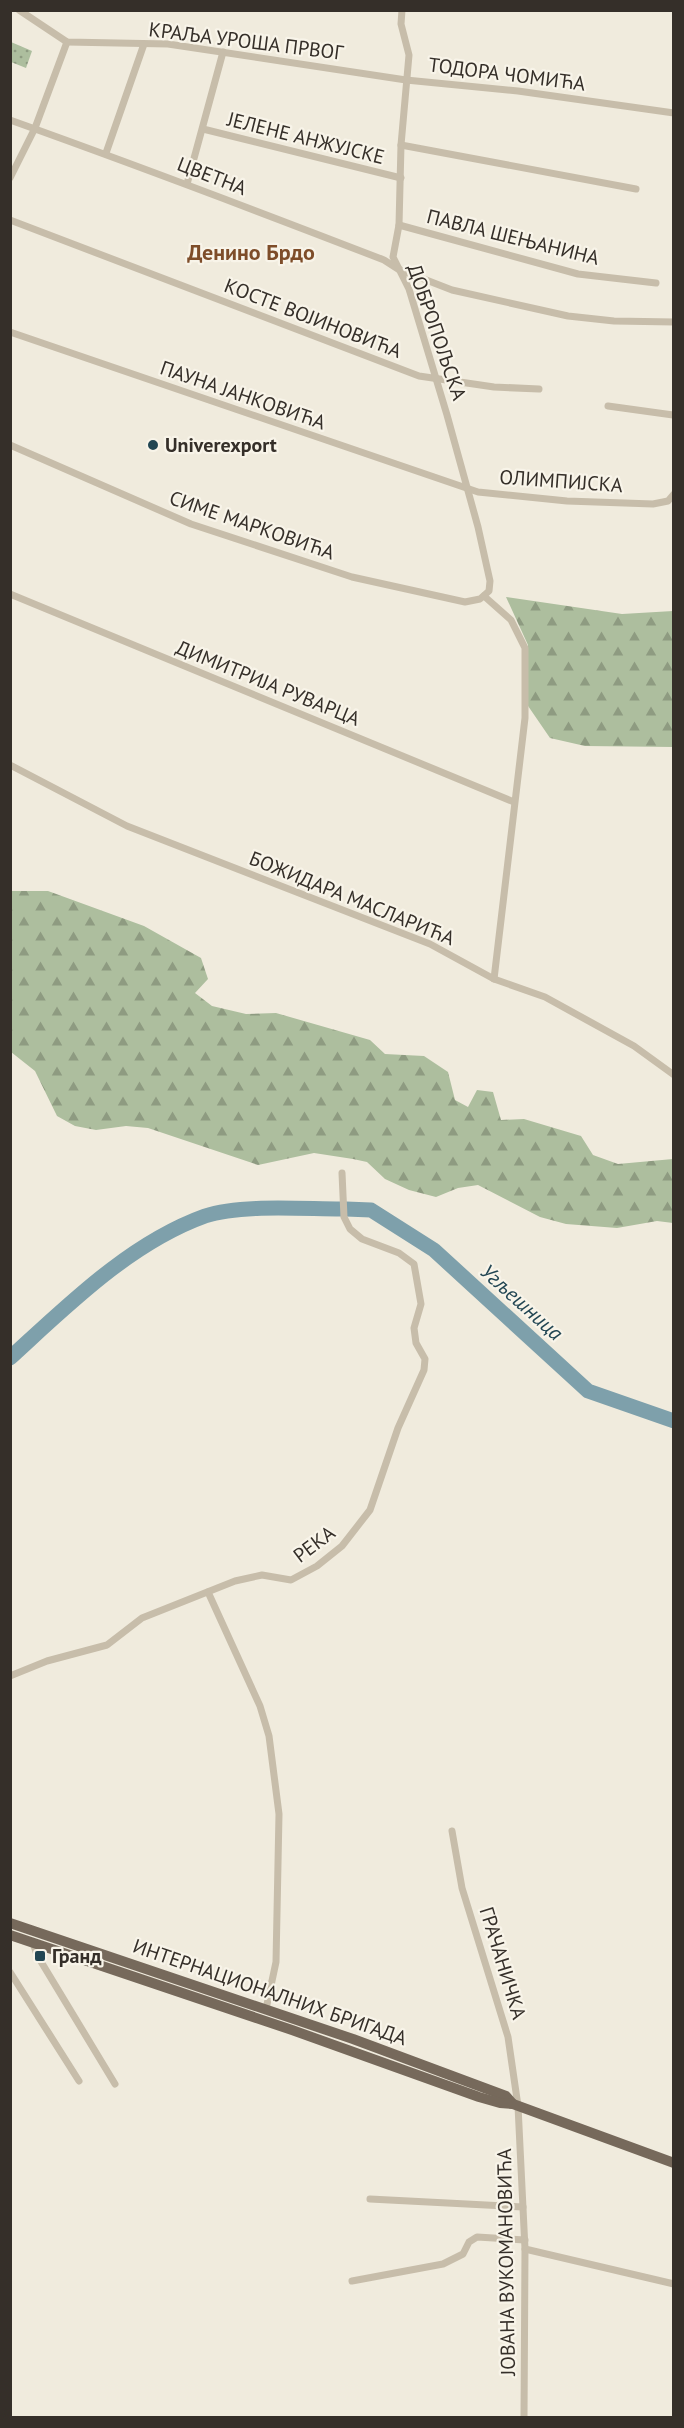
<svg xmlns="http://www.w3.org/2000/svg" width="684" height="2428" font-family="'PT Sans',sans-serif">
  <defs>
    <pattern id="forest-firs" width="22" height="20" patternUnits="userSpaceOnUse" patternTransform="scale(1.5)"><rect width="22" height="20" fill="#adbe9e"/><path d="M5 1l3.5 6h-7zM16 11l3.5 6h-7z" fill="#8e9b81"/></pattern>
    <pattern id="park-dots" width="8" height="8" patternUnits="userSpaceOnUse" patternTransform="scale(1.5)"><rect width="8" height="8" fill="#adbe9e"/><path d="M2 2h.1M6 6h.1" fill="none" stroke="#8e9b81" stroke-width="1.8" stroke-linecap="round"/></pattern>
  </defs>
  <rect width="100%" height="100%" fill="#f0ebdd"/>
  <g fill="url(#forest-firs)">
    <path d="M506 597 622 614 673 611V747L585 746 550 738 526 703 528 645Z"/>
    <path d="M10 891H48L144 926 201 958 208 979 195 993 212 1006 246 1014 276 1013 370 1040 385 1054 424 1056 448 1072 455 1100 468 1107 477 1090 493 1092 501 1120 524 1119 581 1136 593 1155 618 1164 673 1159V1223L657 1221 617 1228 566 1224 540 1217 478 1185 458 1188 436 1197 409 1190 385 1179 367 1162 353 1159 314 1153 258 1165 148 1128 126 1126 96 1130 75 1126 57 1116 35 1071 11 1052Z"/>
  </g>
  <path fill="url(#park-dots)" d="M11 42 32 51 26 68 11 62Z"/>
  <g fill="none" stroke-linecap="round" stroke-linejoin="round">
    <g stroke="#7ea0ab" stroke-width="15">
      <path d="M346 1209 371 1210 434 1250 588 1391 674 1421"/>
      <path d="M10 1358C68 1305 130 1243 205 1216 241 1204 303 1209 341 1209"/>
    </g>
    <g stroke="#c7bdaa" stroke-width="7">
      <path d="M19 10 67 42 168 44 406 80 518 91 674 113"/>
      <path d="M10 120C136 165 260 212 384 260L398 269 452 290 568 316 614 321 674 322"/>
      <path d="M203 129 401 178"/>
      <path d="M401 145 636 189"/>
      <path d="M106 153 144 44"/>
      <path d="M10 178 35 128 67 42"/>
      <path d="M187 184 223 52"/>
      <path d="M10 220 419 376 494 387 539 389"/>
      <path d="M399 225 578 274 656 283"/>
      <path d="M10 332 478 492 567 501 653 504 668 501 674 494"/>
      <path d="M608 406 673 415"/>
      <path d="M10 445 191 524 352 577 465 602 480 599 489 591 490 581 478 527 447 415 409 289 393 257 399 225 401 145 409 55 401 24 402 10"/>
      <path d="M10 594 514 802"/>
      <path d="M484 596 511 620 525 648V718L494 979"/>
      <path d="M10 765 127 826 430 944 494 979 545 997 634 1046 674 1075"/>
      <path d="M208 1592 260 1706 269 1736 279 1814 276 1962 266 2009"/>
      <path d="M10 1676 47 1661 107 1645 142 1618 235 1581 262 1575 291 1580 317 1566 342 1546 370 1510 398 1428 424 1370 425 1359 416 1343 414 1328 421 1304 414 1264 399 1253 362 1239 350 1229 344 1217 342 1173"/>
      <path d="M452 1831 462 1888 508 2037 518 2106 525 2249 524 2418"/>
      <path d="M33 1943 37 1955 115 2084"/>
      <path d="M10 1972 79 2081"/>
      <path d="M370 2199 523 2207"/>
      <path d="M525 2249 674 2284"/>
      <path d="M352 2281 443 2264 463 2254 469 2242 477 2237 525 2240"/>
    </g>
    <g stroke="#76695b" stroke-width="10">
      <path d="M10 1923 353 2039 506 2096 513 2104"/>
      <path d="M10 1935 292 2030 479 2097 500 2103 513 2104 674 2163"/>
    </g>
  </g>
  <g fill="#224653" stroke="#f8f4e9" stroke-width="2">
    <circle cx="153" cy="445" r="6"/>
    <rect x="34" y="1950" width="12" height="12" rx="3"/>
  </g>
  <g text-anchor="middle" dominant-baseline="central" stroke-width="4.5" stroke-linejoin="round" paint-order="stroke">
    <g font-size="20" fill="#352f29" stroke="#f8f4e9">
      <text transform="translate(246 41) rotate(7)">КРАЉА УРОША ПРВОГ</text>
      <text transform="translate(507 74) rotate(7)">ТОДОРА ЧОМИЋА</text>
      <text transform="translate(306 138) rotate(14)">ЈЕЛЕНЕ АНЖУЈСКЕ</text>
      <text transform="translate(212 176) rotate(21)">ЦВЕТНА</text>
      <text transform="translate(513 237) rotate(14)">ПАВЛА ШЕЊАНИНА</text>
      <text transform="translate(313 318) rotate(21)">КОСТЕ ВОЈИНОВИЋА</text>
      <text transform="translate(437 332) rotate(71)">ДОБРОПОЉСКА</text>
      <text transform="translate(243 395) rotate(19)">ПАУНА ЈАНКОВИЋА</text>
      <text transform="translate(561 481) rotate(4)">ОЛИМПИЈСКА</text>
      <text transform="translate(252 525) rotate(19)">СИМЕ МАРКОВИЋА</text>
      <text transform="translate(268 683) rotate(22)">ДИМИТРИЈА РУВАРЦА</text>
      <text transform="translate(352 898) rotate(22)">БОЖИДАРА МАСЛАРИЋА</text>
      <text transform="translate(314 1544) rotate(-37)">РЕКА</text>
      <text transform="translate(503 1963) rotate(73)">ГРАЧАНИЧКА</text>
      <text transform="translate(270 1992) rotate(19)">ИНТЕРНАЦИОНАЛНИХ БРИГАДА</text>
      <text transform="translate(506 2262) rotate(-91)">ЈОВАНА ВУКОМАНОВИЋА</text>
    </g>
    <g font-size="20" font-weight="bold" fill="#352f29" stroke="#f8f4e9" text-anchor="start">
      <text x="165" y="445">Univerexport</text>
      <text x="52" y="1956">Гранд</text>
    </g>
    <g font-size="21" font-style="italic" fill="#224653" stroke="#f8f4e9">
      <text transform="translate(522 1302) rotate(42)">Угљешница</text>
    </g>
    <g font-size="22" font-weight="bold" fill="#7e4d29" stroke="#f8f4e9">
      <text x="251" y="252">Денино Брдо</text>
    </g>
  </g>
  <rect width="684" height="2428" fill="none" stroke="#352f29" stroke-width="24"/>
</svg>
